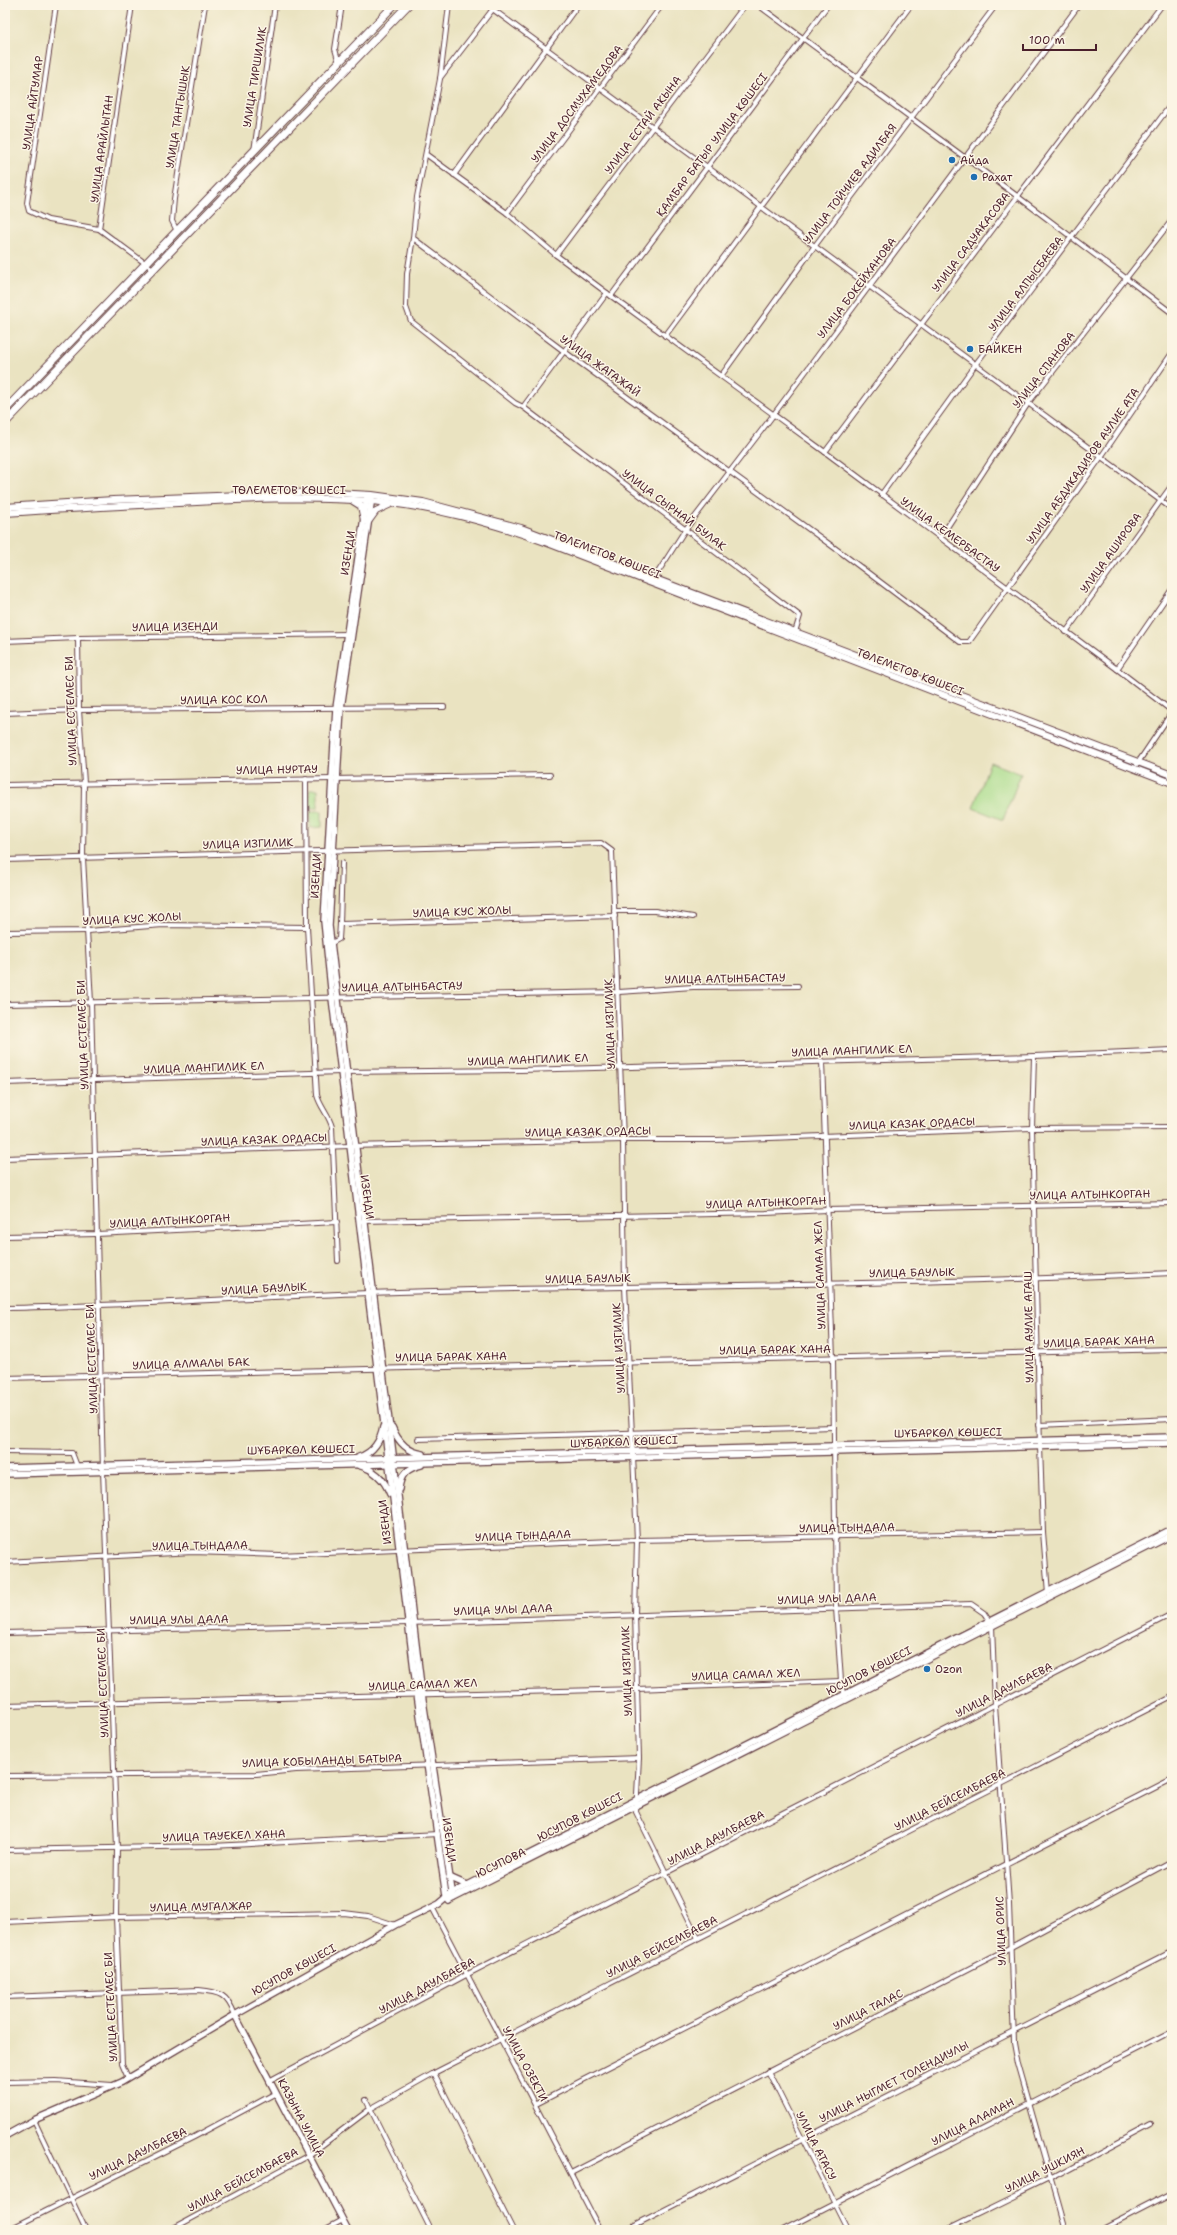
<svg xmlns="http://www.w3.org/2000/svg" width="1177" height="2235" font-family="'Shantell Sans',sans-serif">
  <rect width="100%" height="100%" fill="#fcf5e5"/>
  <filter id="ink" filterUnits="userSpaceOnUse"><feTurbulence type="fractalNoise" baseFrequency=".025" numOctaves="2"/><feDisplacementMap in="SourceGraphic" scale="8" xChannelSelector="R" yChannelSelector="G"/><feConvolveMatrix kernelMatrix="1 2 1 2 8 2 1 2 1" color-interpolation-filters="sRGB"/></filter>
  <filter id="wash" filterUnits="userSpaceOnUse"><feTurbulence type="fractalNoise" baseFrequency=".012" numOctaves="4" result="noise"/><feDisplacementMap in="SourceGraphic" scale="16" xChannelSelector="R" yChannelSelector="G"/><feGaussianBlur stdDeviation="0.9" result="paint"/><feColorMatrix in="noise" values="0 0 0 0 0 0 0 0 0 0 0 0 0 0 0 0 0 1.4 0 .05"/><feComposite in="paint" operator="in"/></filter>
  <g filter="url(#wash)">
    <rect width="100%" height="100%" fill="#eae3c1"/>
    <g fill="#a9dc8b" stroke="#7a7e5b">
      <path d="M990 762 1021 774 1003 820 973 808Z"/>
      <path d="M309 789H318V808H310Z"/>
      <path d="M310 811H322V827L310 828Z"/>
    </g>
  </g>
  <g filter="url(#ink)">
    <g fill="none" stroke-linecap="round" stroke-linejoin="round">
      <defs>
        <g id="street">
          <path d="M56 5 27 203 29 211 48 220 99 229"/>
          <path d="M132 5 99 229 153 269"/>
          <path d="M449 5 440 79 417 197 413 238 565 352 843 554 960 642H969L1101 457 1172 353"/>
          <path d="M487 5 1172 509"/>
          <path d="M758 5 1017 196 1172 313"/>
          <path d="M339 63 335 49 342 5"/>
          <path d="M440 78 496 5"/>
          <path d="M254 151 275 5"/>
          <path d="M427 155 507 213 556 255 607 293 825 452 1117 669"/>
          <path d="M454 175 578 5"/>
          <path d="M507 213 662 5"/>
          <path d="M177 231 172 221 174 199 205 5"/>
          <path d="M413 238 407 274 406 307 411 321 515 403 523 407 607 293"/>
          <path d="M556 255 745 5"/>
          <path d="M611 296 828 5"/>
          <path d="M665 336 911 5"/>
          <path d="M721 376 814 247 996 5"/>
          <path d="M523 407 800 616 795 632"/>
          <path d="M825 452 1162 5"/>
          <path d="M881 495 972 369 1172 103"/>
          <path d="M940 538 1029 402 1172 220"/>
          <path d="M653 580 685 530 768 422 1079 5"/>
          <path d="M1172 589 1117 669 1172 711"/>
          <path d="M1066 632 1172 485"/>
          <path d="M78 638 79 710 84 783 83 858 91 1002 103 1471 117 1848 116 1917 122 2064 128 2078"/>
          <path d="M5 641 78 638 348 634"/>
          <path d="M5 713 79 710 444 707"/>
          <path d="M1137 764 1172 712"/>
          <path d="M306 779 307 927 317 1095C320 1107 329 1115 332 1127L338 1261"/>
          <path d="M5 785 550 775"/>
          <path d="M5 860 601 843 612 851 623 1140 625 1287 637 1540 635 1614 639 1758 636 1812 698 1938"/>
          <path d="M614 911H655L693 917"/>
          <path d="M340 924 342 863"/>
          <path d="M5 932 88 931 163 925 307 927"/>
          <path d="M330 944 339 939 340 924 615 916"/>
          <path d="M5 1004 619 992 693 987 798 986"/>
          <path d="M1034 1056 1032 1128 1040 1446 1043 1532 1048 1593"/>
          <path d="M822 1061 833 1358 836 1608 841 1681 845 1696"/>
          <path d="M5 1083 341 1072 521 1070 1034 1056 1172 1050"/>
          <path d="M5 1158 350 1146 623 1140H716L1032 1128 1172 1127"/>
          <path d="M363 1221 766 1213 827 1210 1172 1203"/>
          <path d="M5 1236 97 1234 337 1222"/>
          <path d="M5 1308C126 1306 247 1297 368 1293 636 1284 904 1286 1172 1273"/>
          <path d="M5 1378 1172 1349"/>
          <path d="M1039 1425 1172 1419"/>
          <path d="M418 1439 834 1427"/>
          <path d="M5 1452 72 1453 77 1466"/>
          <path d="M5 1562 193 1552 279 1555 637 1540 1043 1532"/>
          <path d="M5 1633 408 1623 971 1604 984 1613 992 1625 995 1705 1009 1904 1014 2042 1018 2064 1065 2230"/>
          <path d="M5 1705 637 1689 841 1681"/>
          <path d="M5 1776 256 1774 296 1770 639 1758"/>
          <path d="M5 1850 212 1846 438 1834"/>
          <path d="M432 1907 600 2230"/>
          <path d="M5 1922 116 1917 344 1913 368 1916 395 1925"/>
          <path d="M5 1997 199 1990C220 1992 227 1994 235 2015"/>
          <path d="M768 2071 848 2230"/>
          <path d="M434 2073 513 2230"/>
          <path d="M269 2081 466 1975 1172 1614"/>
          <path d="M5 2082 56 2081 112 2085"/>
          <path d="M366 2100 431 2230"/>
          <path d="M536 2104 1172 1779"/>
          <path d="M34 2120 86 2230"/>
          <path d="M571 2173 1011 1947 1172 1861"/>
          <path d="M8 2230 194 2137 276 2093"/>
          <path d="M170 2230 309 2155 370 2109 434 2073 1172 1697"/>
          <path d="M324 2230 343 2220"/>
          <path d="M625 2230 1172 1951"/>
          <path d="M783 2230 1172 2031"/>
          <path d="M946 2230 1050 2179 1151 2125"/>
          <path d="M1100 2230 1172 2193"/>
        </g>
        <g id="secondary">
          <path d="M367 497 336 708 324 921 332 998 417 1694 446 1896 449 1901"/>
          <path d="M372 497 341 708 329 926 422 1694 453 1898"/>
          <path d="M392 1427C398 1442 407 1452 423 1454"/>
          <path d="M359 1457C373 1453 381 1440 383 1427"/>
          <path d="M358 1465C374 1469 384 1478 390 1494"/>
          <path d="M5 1468 1172 1437"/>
          <path d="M5 1474 1172 1443"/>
          <path d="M399 1489C400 1475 407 1468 421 1465"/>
          <path d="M449 1877 467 1885"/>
          <path d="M450 1900 1172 1535"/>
          <path d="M235 2015 348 2230"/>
          <path d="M5 2136 34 2120 122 2082 235 2015 395 1925 439 1904 452 1893 1172 1529"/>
        </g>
        <g id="primary">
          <path d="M353 501 361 506 364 520"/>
          <path d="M5 507 113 500 316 492 372 495 423 502 521 528 1172 775"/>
          <path d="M5 513C63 509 120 506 178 503 242 499 307 496 371 501 431 506 490 522 545 542L1172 783"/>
          <path d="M368 522 376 511 391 504"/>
        </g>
        <g id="highway">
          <path d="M5 410 394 5"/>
          <path d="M5 423 408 5"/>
        </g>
      </defs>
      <use href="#street" stroke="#623c42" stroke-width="6"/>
      <use href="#secondary" stroke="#623c42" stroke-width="8"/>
      <use href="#primary" stroke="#623c42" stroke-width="8"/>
      <use href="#highway" stroke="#623c42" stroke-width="9"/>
      <use href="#street" stroke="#fff" stroke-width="4"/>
      <use href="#secondary" stroke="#fff" stroke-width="5.5"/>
      <use href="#primary" stroke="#fff" stroke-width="6"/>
      <use href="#highway" stroke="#fff" stroke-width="7"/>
    </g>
  </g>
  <g fill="#1f6fb2" stroke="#fcf5e5" stroke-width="1.5">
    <circle cx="952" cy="160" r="4"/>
    <circle cx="974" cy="177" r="4"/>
    <circle cx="970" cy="349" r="4"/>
    <circle cx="927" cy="1669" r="4"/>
  </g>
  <g text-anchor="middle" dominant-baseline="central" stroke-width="3" stroke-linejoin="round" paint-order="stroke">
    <g font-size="11" fill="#4a1f2b" stroke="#fcf5e5">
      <text transform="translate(255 77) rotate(-81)">УЛИЦА ТИРШИЛИК</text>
      <text transform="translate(33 103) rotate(-82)">УЛИЦА АЙТУМАР</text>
      <text transform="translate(577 104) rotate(-53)">УЛИЦА ДОСМУХАМЕДОВА</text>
      <text transform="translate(178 117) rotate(-81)">УЛИЦА ТАНГЫШЫК</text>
      <text transform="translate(643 125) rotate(-53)">УЛИЦА ЕСТАЙ АКЫНА</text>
      <text transform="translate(712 145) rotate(-53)">ҚАМБАР БАТЫР УЛИЦА КӨШЕСІ</text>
      <text transform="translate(102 149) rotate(-82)">УЛИЦА АРАЙЛЫТАН</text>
      <text transform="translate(850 184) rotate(-53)">УЛИЦА ТОЙЧИЕВ АДИЛБАЯ</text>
      <text transform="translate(971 242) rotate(-53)">УЛИЦА САДУАКАСОВА</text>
      <text transform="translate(1026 284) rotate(-53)">УЛИЦА АЛПЫСБАЕВА</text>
      <text transform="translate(857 288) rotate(-53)">УЛИЦА БОКЕЙХАНОВА</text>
      <text transform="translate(600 366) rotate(36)">УЛИЦА ЖАГАЖАЙ</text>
      <text transform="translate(1044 370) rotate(-52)">УЛИЦА СПАНОВА</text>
      <text transform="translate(1083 466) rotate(-55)">УЛИЦА АБДИКАДИРОВ АУЛИЕ АТА</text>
      <text x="289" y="490">ТӨЛЕМЕТОВ КӨШЕСІ</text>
      <text transform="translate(674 510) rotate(37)">УЛИЦА СЫРНАЙ БУЛАК</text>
      <text transform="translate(950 535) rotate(36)">УЛИЦА КЕМЕРБАСТАУ</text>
      <text transform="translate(348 553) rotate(-81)">ИЗЕНДИ</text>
      <text transform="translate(1111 553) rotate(-54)">УЛИЦА АШИРОВА</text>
      <text transform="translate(607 555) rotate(21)">ТӨЛЕМЕТОВ КӨШЕСІ</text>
      <text transform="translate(175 627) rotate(-1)">УЛИЦА ИЗЕНДИ</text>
      <text transform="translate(910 672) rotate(21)">ТӨЛЕМЕТОВ КӨШЕСІ</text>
      <text transform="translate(224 700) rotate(-1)">УЛИЦА КОС КОЛ</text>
      <text transform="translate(71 711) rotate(-92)">УЛИЦА ЕСТЕМЕС БИ</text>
      <text transform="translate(277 770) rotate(-1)">УЛИЦА НУРТАУ</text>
      <text transform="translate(248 844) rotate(-2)">УЛИЦА ИЗГИЛИК</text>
      <text transform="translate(316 876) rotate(-87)">ИЗЕНДИ</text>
      <text transform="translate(462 912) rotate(-2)">УЛИЦА КУС ЖОЛЫ</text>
      <text transform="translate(132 919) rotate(-3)">УЛИЦА КУС ЖОЛЫ</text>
      <text transform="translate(725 979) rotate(-1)">УЛИЦА АЛТЫНБАСТАУ</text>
      <text transform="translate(402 987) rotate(-1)">УЛИЦА АЛТЫНБАСТАУ</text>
      <text transform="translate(610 1024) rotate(-92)">УЛИЦА ИЗГИЛИК</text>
      <text transform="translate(83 1035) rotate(-92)">УЛИЦА ЕСТЕМЕС БИ</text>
      <text transform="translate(852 1051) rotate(-2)">УЛИЦА МАНГИЛИК ЕЛ</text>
      <text transform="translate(528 1060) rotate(-2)">УЛИЦА МАНГИЛИК ЕЛ</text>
      <text transform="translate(204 1068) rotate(-2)">УЛИЦА МАНГИЛИК ЕЛ</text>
      <text transform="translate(912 1124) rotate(-2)">УЛИЦА КАЗАК ОРДАСЫ</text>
      <text transform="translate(588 1132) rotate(-1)">УЛИЦА КАЗАК ОРДАСЫ</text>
      <text transform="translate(264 1140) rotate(-2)">УЛИЦА КАЗАК ОРДАСЫ</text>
      <text transform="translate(1090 1195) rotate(-1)">УЛИЦА АЛТЫНКОРГАН</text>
      <text transform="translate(367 1197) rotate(82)">ИЗЕНДИ</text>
      <text transform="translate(766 1203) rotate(-2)">УЛИЦА АЛТЫНКОРГАН</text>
      <text transform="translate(170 1221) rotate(-3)">УЛИЦА АЛТЫНКОРГАН</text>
      <text transform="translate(912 1273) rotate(-1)">УЛИЦА БАУЛЫК</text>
      <text transform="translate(820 1275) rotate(-92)">УЛИЦА САМАЛ ЖЕЛ</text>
      <text transform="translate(588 1279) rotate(-1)">УЛИЦА БАУЛЫК</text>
      <text transform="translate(264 1289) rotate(-3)">УЛИЦА БАУЛЫК</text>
      <text transform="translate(1029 1327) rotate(-91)">УЛИЦА АУЛИЕ АГАШ</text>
      <text transform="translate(1099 1342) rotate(-2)">УЛИЦА БАРАК ХАНА</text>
      <text transform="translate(619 1348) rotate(-93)">УЛИЦА ИЗГИЛИК</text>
      <text transform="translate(775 1350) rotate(-1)">УЛИЦА БАРАК ХАНА</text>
      <text transform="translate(451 1357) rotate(-1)">УЛИЦА БАРАК ХАНА</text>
      <text transform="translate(92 1359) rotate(-92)">УЛИЦА ЕСТЕМЕС БИ</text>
      <text transform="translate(191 1364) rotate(-2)">УЛИЦА АЛМАЛЫ БАК</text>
      <text transform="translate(948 1433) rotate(-1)">ШҰБАРКӨЛ КӨШЕСІ</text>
      <text transform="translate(624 1442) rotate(-2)">ШҰБАРКӨЛ КӨШЕСІ</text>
      <text transform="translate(301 1450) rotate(-1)">ШҰБАРКӨЛ КӨШЕСІ</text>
      <text transform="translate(385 1522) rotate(-97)">ИЗЕНДИ</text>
      <text transform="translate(847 1528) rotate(-1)">УЛИЦА ТЫНДАЛА</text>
      <text transform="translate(523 1536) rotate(-2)">УЛИЦА ТЫНДАЛА</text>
      <text transform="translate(200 1546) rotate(-1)">УЛИЦА ТЫНДАЛА</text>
      <text transform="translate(827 1599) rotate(-2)">УЛИЦА УЛЫ ДАЛА</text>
      <text transform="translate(503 1610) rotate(-2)">УЛИЦА УЛЫ ДАЛА</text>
      <text transform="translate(179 1620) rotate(-1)">УЛИЦА УЛЫ ДАЛА</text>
      <text transform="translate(627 1671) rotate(-92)">УЛИЦА ИЗГИЛИК</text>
      <text transform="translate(869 1671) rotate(-27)">ЮСУПОВ КӨШЕСІ</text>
      <text transform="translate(746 1675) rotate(-2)">УЛИЦА САМАЛ ЖЕЛ</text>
      <text transform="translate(103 1683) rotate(-92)">УЛИЦА ЕСТЕМЕС БИ</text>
      <text transform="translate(423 1685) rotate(-2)">УЛИЦА САМАЛ ЖЕЛ</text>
      <text transform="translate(1004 1690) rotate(-27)">УЛИЦА ДАУЛБАЕВА</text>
      <text transform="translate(322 1761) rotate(-2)">УЛИЦА КОБЫЛАНДЫ БАТЫРА</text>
      <text transform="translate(950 1800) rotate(-27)">УЛИЦА БЕЙСЕМБАЕВА</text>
      <text transform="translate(580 1817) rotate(-27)">ЮСУПОВ КӨШЕСІ</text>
      <text transform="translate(224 1836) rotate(-2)">УЛИЦА ТАУЕКЕЛ ХАНА</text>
      <text transform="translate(716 1838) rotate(-27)">УЛИЦА ДАУЛБАЕВА</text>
      <text transform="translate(449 1840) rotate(82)">ИЗЕНДИ</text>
      <text transform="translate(501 1863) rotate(-26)">ЮСУПОВА</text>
      <text transform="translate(201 1907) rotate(-1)">УЛИЦА МУГАЛЖАР</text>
      <text transform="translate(1001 1931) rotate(-92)">УЛИЦА ОРИС</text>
      <text transform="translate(662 1947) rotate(-27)">УЛИЦА БЕЙСЕМБАЕВА</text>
      <text transform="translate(294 1970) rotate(-29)">ЮСУПОВ КӨШЕСІ</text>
      <text transform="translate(427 1986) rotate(-28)">УЛИЦА ДАУЛБАЕВА</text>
      <text transform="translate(111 2007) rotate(-93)">УЛИЦА ЕСТЕМЕС БИ</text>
      <text transform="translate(868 2010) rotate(-27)">УЛИЦА ТАЛАС</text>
      <text transform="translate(525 2064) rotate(62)">УЛИЦА ОЗЕКТИ</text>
      <text transform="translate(894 2082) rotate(-27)">УЛИЦА НЫГМЕТ ТОЛЕНДИУЛЫ</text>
      <text transform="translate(301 2118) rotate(62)">КАЗЫНА УЛИЦА</text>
      <text transform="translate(973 2122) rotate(-27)">УЛИЦА АЛАМАН</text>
      <text transform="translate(816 2146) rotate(63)">УЛИЦА АТАСУ</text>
      <text transform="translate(138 2154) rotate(-26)">УЛИЦА ДАУЛБАЕВА</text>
      <text transform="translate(1045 2170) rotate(-27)">УЛИЦА УШКИЯН</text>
      <text transform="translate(243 2180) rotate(-28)">УЛИЦА БЕЙСЕМБАЕВА</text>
    </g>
    <g font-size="11" fill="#4a1f2b" stroke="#fcf5e5" text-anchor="start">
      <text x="960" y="160">Айда</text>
      <text x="982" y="177">Рахат</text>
      <text x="978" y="349">БАЙКЕН</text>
      <text x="935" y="1669">Ozon</text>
    </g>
  </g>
  <rect width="1177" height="2235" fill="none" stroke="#fcf5e5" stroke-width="20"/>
  <path d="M1023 44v6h73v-6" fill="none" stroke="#4a1f2b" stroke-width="2"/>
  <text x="1029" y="44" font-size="12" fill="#4a1f2b" stroke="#fcf5e5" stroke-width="3" paint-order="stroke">100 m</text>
</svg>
